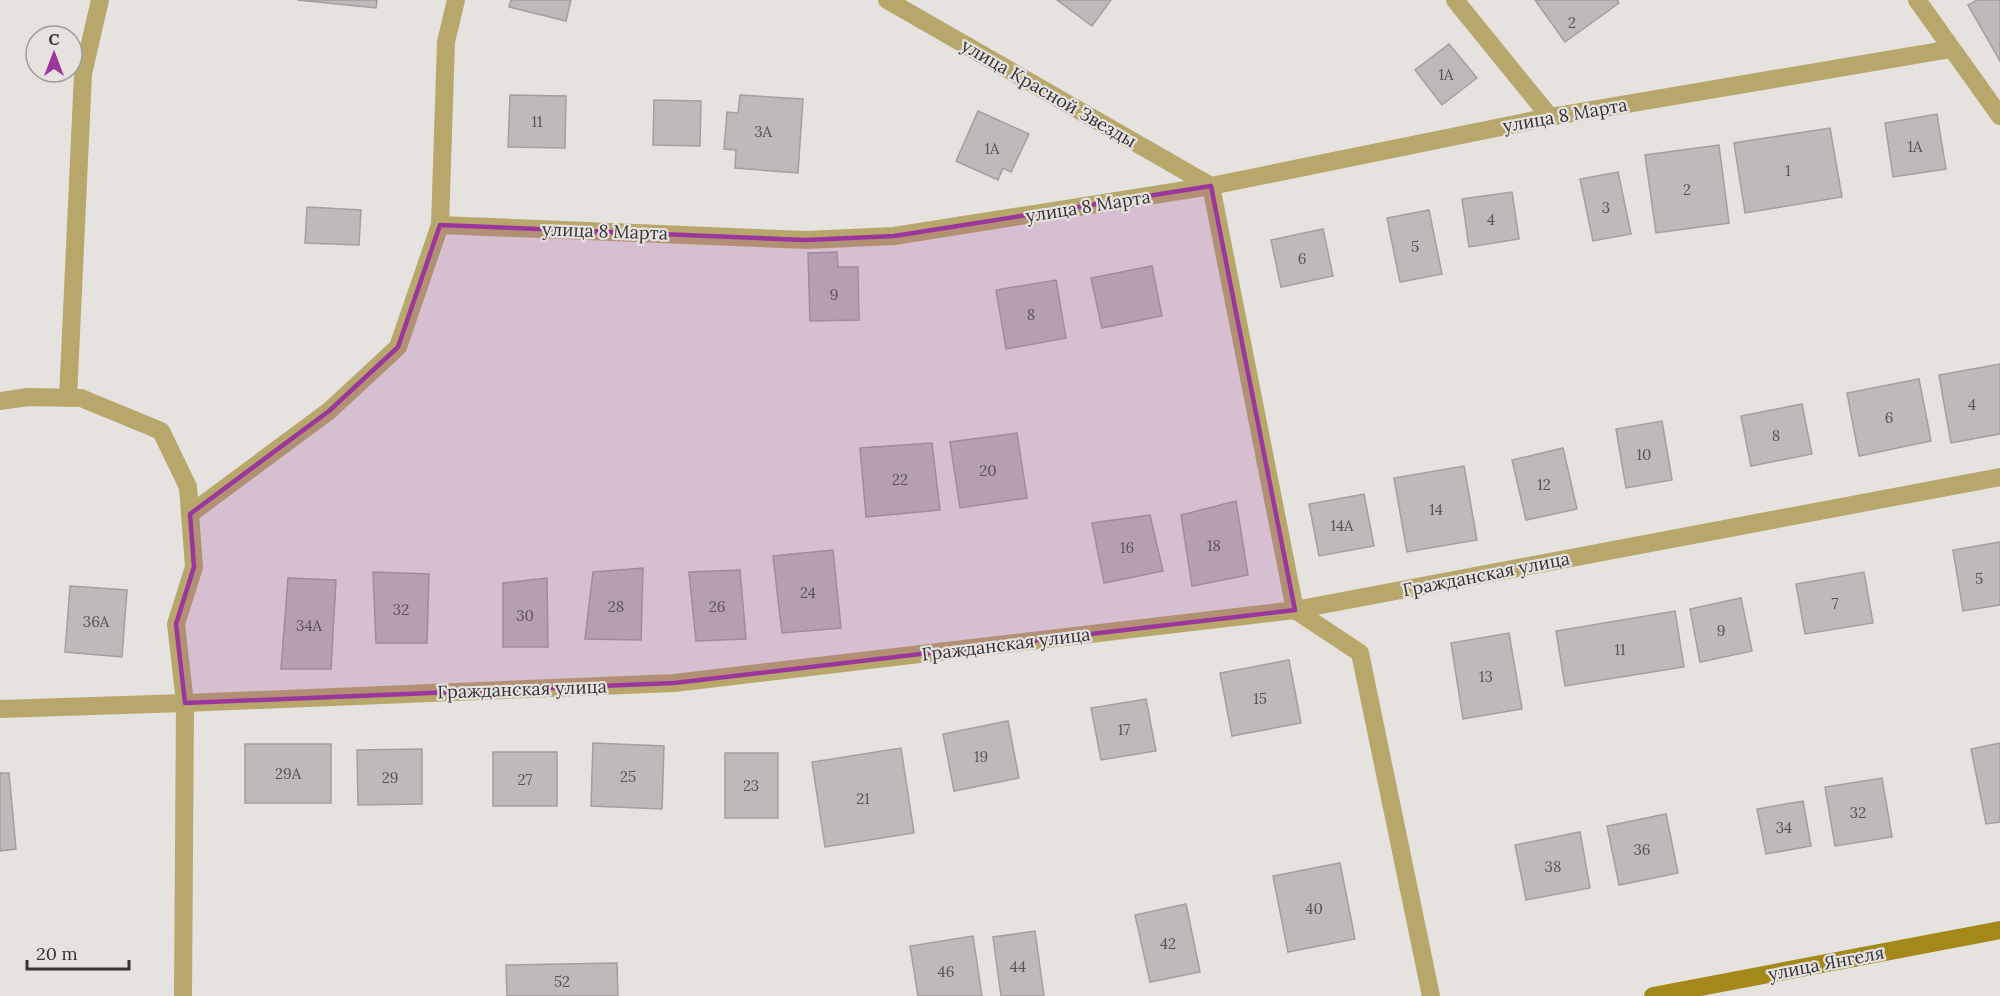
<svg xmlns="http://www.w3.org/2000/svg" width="2000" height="996" font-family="Lora,serif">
  <rect width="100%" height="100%" fill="#e6e2e0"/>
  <g fill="#bebab9" stroke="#a49f9f" stroke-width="1.5">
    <path d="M297 0H377L376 8Z"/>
    <path d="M511 0H571L566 21 509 7Z"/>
    <path d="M1057 0H1111L1092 26Z"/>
    <path d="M1535 0H1617L1619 3 1565 42Z"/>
    <path d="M1977 0H2000V61L1968 5Z"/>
    <path d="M1449 44 1477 78 1442 105 1415 70Z"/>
    <path d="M510 95 566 96 565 148 508 147Z"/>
    <path d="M740 95 803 99 798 173 735 168 736 150 724 149 727 112 738 113Z"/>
    <path d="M654 100 701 101 700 146 653 145Z"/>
    <path d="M978 111 1029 134 1011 172 1003 168 998 180 956 161Z"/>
    <path d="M1937 114 1946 169 1893 177 1885 123Z"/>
    <path d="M1830 128 1842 197 1745 213 1734 143Z"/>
    <path d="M1719 145 1729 223 1656 233 1645 155Z"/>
    <path d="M1618 172 1631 234 1593 241 1580 179Z"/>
    <path d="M1512 192 1519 239 1469 247 1462 199Z"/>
    <path d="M307 207 361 210 359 245 305 243Z"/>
    <path d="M1429 210 1442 274 1400 282 1387 218Z"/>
    <path d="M1323 229 1333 276 1281 287 1271 240Z"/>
    <path d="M837 252 838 267H858L859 320 810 321 808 253Z"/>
    <path d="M1152 266 1162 316 1102 328 1091 278Z"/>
    <path d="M1056 280 1066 338 1006 349 996 290Z"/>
    <path d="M2000 364V434L1951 443 1939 375Z"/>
    <path d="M1919 379 1931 441 1859 456 1847 393Z"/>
    <path d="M1802 404 1812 454 1751 466 1741 416Z"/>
    <path d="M1662 421 1672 480 1626 488 1616 429Z"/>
    <path d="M1017 433 1027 498 960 508 950 442Z"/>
    <path d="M932 443 940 510 866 517 860 448Z"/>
    <path d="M1563 448 1577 509 1526 520 1512 460Z"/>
    <path d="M1464 466 1477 540 1407 552 1394 478Z"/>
    <path d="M1364 494 1374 546 1319 556 1309 504Z"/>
    <path d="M1236 501 1248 575 1192 586 1181 515Z"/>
    <path d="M1150 515 1163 571 1104 583 1092 523Z"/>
    <path d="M2000 542V605L1963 611 1953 550Z"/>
    <path d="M833 550 841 628 782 633 773 556Z"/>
    <path d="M643 568 641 640 585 639 593 572Z"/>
    <path d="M740 570 746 639 696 641 689 572Z"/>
    <path d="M373 572 429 574 427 643H376Z"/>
    <path d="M1864 572 1873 623 1805 634 1796 584Z"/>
    <path d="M288 578 336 580 331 669H281Z"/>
    <path d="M547 578 548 647H503V583Z"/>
    <path d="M70 586 127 590 122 657 65 652Z"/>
    <path d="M1741 598 1752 651 1700 662 1690 609Z"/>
    <path d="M1675 611 1684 667 1565 686 1556 631Z"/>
    <path d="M1509 633 1522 709 1463 719 1451 643Z"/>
    <path d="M1289 660 1301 723 1232 736 1220 673Z"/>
    <path d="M1146 699 1156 751 1101 760 1091 708Z"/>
    <path d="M1008 721 1019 778 954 791 943 734Z"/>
    <path d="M593 743 664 746 662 809 591 806Z"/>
    <path d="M2000 743V822L1986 824 1971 749Z"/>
    <rect x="245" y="744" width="86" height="59"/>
    <path d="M901 748 914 833 825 847 812 762Z"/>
    <path d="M422 749V804L358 805 357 750Z"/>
    <rect x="493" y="752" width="64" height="54"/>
    <rect x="725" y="753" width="53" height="65"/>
    <path d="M0 773H9L16 849 0 851Z"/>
    <path d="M1882 778 1892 837 1835 846 1825 787Z"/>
    <path d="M1803 801 1811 846 1766 854 1757 809Z"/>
    <path d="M1666 814 1678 873 1619 885 1607 826Z"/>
    <path d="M1580 832 1590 888 1526 900 1515 845Z"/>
    <path d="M1340 863 1355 939 1288 952 1273 876Z"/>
    <path d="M1186 904 1200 972 1150 982 1135 915Z"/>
    <path d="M1035 931 1044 996H1001L993 937Z"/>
    <path d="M973 936 982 996H918L910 946Z"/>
    <path d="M617 963 618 996H507L506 965Z"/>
  </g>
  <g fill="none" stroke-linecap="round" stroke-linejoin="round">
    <g stroke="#b8a76b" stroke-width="18">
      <path d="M456 0 446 42 440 225 806 240 894 236 1211 186 1550 117 1951 49"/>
      <path d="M887 0 1211 186 1295 610 1360 653 1431 996"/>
      <path d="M1455 0 1550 117"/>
      <path d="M1917 0 2000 116"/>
      <path d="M68 398 83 74 100 0"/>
      <path d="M0 401 28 397 81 398 161 431 188 487 194 567 176 624 185 703 183 996"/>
      <path d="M190 514 329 411 398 347 440 225"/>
      <path d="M0 709 185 703 674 683 1295 610 2000 477"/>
    </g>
    <path stroke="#a3891a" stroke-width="18" d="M1653 996 2000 930"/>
  </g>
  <path fill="#9a369c" fill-opacity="0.2" stroke="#9a369c" stroke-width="4.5" stroke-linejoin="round" d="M1211 186 1295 610 674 683 185 703 176 624 194 567 190 514 329 411 398 347 440 225 806 240 894 236Z"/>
  <g text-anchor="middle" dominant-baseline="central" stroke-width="4.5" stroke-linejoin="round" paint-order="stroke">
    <g font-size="15" fill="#575554">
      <text x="1572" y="22">2</text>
      <text x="1446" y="74">1А</text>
      <text x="537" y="121">11</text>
      <text x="763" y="131">3А</text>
      <text x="1915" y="146">1А</text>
      <text x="992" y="148">1А</text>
      <text x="1788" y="170">1</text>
      <text x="1687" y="189">2</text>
      <text x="1606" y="207">3</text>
      <text x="1491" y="219">4</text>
      <text x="1415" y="246">5</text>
      <text x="1302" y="258">6</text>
      <text x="834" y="294">9</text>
      <text x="1031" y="314">8</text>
      <text x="1972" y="404">4</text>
      <text x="1889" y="417">6</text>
      <text x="1776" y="435">8</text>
      <text x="1644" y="454">10</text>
      <text x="988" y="470">20</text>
      <text x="900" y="479">22</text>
      <text x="1544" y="484">12</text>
      <text x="1436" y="509">14</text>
      <text x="1342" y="525">14А</text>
      <text x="1214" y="545">18</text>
      <text x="1127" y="547">16</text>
      <text x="1979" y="578">5</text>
      <text x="808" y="592">24</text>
      <text x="1835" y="603">7</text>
      <text x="616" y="606">28</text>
      <text x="717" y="606">26</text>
      <text x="401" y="609">32</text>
      <text x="525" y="615">30</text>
      <text x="96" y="621">36А</text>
      <text x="309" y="625">34А</text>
      <text x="1721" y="630">9</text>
      <text x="1620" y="649">11</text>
      <text x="1486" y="676">13</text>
      <text x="1260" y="698">15</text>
      <text x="1124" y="729">17</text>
      <text x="981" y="756">19</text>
      <text x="288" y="773">29А</text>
      <text x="628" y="776">25</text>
      <text x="390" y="777">29</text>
      <text x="525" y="779">27</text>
      <text x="751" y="785">23</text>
      <text x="863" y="798">21</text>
      <text x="1858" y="812">32</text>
      <text x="1784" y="827">34</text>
      <text x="1642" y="849">36</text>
      <text x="1553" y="866">38</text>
      <text x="1314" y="908">40</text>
      <text x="1168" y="943">42</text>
      <text x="1018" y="966">44</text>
      <text x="946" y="971">46</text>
      <text x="562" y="981">52</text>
    </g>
    <g font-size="18" fill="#353333" stroke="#e6e2e0">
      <text transform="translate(1049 93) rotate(30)">улица Красной Звезды</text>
      <text transform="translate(1565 115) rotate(-10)">улица 8 Марта</text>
      <text transform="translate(1088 206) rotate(-9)">улица 8 Марта</text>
      <text transform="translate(605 231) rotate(2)">улица 8 Марта</text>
      <text transform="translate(1486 574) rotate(-11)">Гражданская улица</text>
      <text transform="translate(1006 644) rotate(-7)">Гражданская улица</text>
      <text transform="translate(522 689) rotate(-2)">Гражданская улица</text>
      <text transform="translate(1826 963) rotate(-11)">улица Янгеля</text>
    </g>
  </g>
  <g transform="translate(54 54)"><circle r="28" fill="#e6e2e0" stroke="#9f9c9b" stroke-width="1.5"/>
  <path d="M0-4.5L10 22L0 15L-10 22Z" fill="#9a369c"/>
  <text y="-9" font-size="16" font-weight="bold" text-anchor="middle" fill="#353333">С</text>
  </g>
  <path d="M27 960v9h102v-9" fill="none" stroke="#353333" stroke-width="3"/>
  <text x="36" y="960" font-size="18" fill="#353333" stroke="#e6e2e0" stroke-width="4.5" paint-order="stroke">20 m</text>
</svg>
